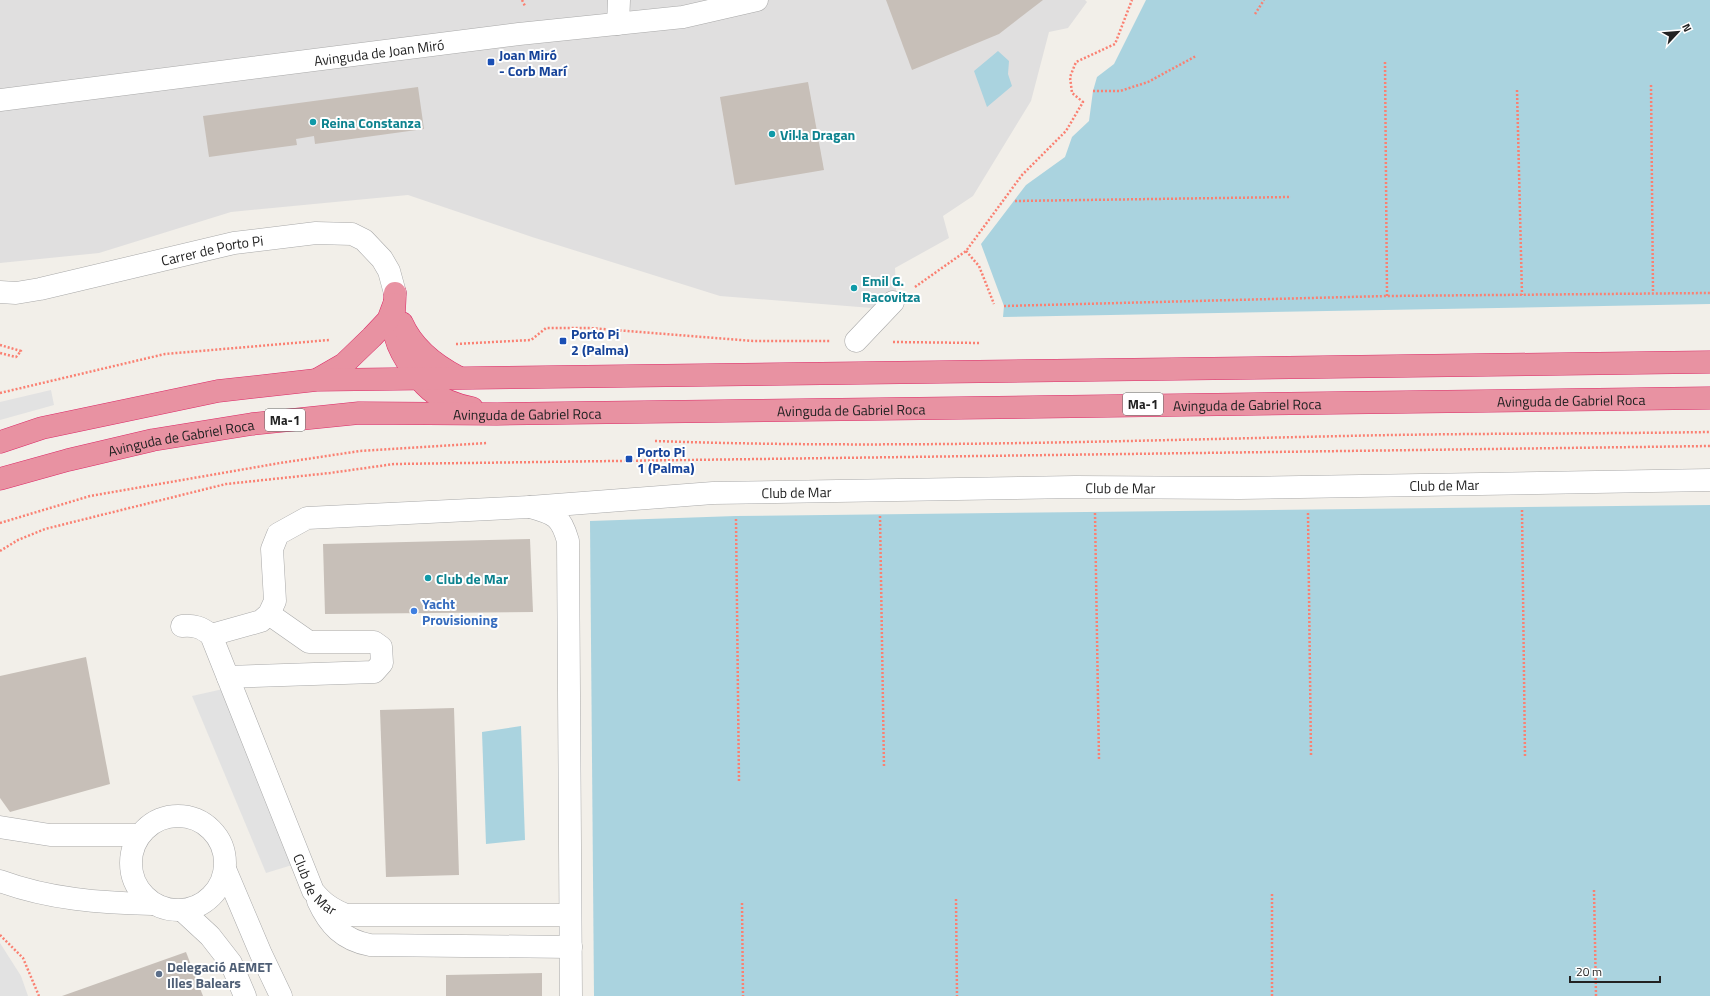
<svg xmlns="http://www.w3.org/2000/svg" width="1710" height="996" font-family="'Titillium Web',sans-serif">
  <rect width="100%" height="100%" fill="#f2efe9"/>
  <path fill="#e0dfdf" d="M0 0H1085L1087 2 1068 28 1049 32 1031 101 973 196 943 216 949 238 895 268 897 310 720 296 532 237 408 195 231 212 99 253 0 263Z"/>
  <g fill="#e2e2e2">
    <path d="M51 390 54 405 0 420V402Z"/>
    <path d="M232 687 302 862 266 873 192 696Z"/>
    <path d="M0 943 21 976 28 996H0Z"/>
  </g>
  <g fill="#aad3df">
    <path d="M1146 0H1710V304L1003 317 1004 306 981 244 1026 185 1065 157 1072 137 1089 121 1093 91 1097 77 1114 64Z"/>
    <path d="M998 51 1009 61 1008 74 1012 86 987 107 974 71Z"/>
    <path d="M1710 505V996H594L590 521 736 516Z"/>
    <path d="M521 726 525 840 486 844 482 732Z"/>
  </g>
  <g fill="#c7bfb8">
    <path d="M886 0H1043L999 34 912 70Z"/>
    <path d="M808 82 824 170 735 185 720 97Z"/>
    <path d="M418 87 424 129 315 144 314 136 296 139 297 145 209 157 203 116Z"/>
    <path d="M530 539 533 612 325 614 323 544Z"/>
    <path d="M86 657 110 784 10 812 0 798V676Z"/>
    <path d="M454 708 459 875 386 877 380 710Z"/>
    <path d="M186 952 203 996H62Z"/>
    <path d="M542 973V996H446V975Z"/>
  </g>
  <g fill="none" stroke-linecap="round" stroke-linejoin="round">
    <defs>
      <g id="minor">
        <path d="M618 24 619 0"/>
        <path id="s1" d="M0 100 519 34 683 17 757 0"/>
        <path id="s2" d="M0 292 16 293 40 289 234 243 316 233 352 234 364 240 382 259 389 271 395 293"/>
        <path d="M856 341 893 302"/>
        <path id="s3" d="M182 626C194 625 201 627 211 635L313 891C323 903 331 909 346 915H570"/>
        <path d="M211 635 261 621 269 614 275 601 272 549 278 534 307 518 530 507"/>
        <path d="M228 677 374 672 382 663 381 647 374 642H309L269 614"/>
        <circle cx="178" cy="863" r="47"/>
        <path d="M0 827 50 835H139"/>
        <path d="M225 869 261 954 281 996"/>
        <path d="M0 881C49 899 100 903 152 904"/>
        <path d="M318 901C329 925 343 940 370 945L571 947"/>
        <path d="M183 911 210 936 231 963 245 996"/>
        <path id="s4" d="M571 996 568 541C561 516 555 514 530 507L713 493 1075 487 1240 488 1710 480"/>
      </g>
      <g id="highway">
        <path d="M395 293C395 305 393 318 394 330 396 349 416 378 430 390 442 400 457 405 472 408"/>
        <path d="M402 323C413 348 433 364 458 377"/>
        <path d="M318 379 344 364 372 337 388 320 394 304"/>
        <path d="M0 442 42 428 218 391 316 380 1710 362"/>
        <path id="s5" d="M0 479 68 460 153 440 252 424 359 413 497 414 1710 398"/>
      </g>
    </defs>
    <use href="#minor" stroke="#a9a9a9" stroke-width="23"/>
    <use href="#highway" stroke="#dc2a67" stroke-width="23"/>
    <g stroke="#fa8072" stroke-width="2.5" stroke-dasharray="2 2" stroke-linecap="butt">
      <path d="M522 0 525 6"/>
      <path d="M1255 14 1264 0"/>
      <path d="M1385 62 1387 296"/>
      <path d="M1651 85 1653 292"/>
      <path d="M1517 90 1522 295"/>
      <path d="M1093 91H1120L1148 82 1196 56"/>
      <path d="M1015 201 1291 197"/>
      <path d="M966 251 979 266 994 304"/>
      <path d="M915 287 966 251 1022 175 1066 131 1083 102 1072 93 1070 77 1076 62 1115 44 1132 0"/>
      <path d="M1004 306 1387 296 1710 293"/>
      <path d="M893 342 980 343"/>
      <path d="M456 344 531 340 546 328H590L753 341H830"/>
      <path d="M0 345 21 351 16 357 0 353"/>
      <path d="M0 393 165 354 329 340"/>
      <path d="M655 441C884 449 1114 441 1344 436 1466 433 1588 434 1710 432"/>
      <path d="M1522 510 1525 757"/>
      <path d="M1095 513 1099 760"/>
      <path d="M1308 513 1311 755"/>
      <path d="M880 516 884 768"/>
      <path d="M736 519 739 783"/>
      <path d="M0 523 90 496 280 463 360 451 488 443"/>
      <path d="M0 551 18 540 45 529 226 484 330 473 394 464 1710 446"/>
      <path d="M1594 890 1596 996"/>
      <path d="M1272 894V996"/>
      <path d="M956 899 957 996"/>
      <path d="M742 903 743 996"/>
      <path d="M0 935 23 958 39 996"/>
    </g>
    <use href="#minor" stroke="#fff" stroke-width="22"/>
    <use href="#highway" stroke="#e892a2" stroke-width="22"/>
  </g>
  <g fill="#1a4fb4" stroke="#fff" stroke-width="1.5">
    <rect x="487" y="58" width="8" height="8" rx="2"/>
    <rect x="559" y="337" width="8" height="8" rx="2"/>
    <rect x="625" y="455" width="8" height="8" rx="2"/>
  </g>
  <g fill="#0f9aa8" stroke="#fff" stroke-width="1.5">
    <circle cx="313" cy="122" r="4"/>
    <circle cx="772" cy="134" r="4"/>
    <circle cx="854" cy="288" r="4"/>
    <circle cx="428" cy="578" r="4"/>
  </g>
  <circle fill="#3f7fe0" stroke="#fff" stroke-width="1.5" cx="414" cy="611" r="4"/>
  <circle fill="#5c6f8a" stroke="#fff" stroke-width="1.5" cx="159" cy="974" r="4"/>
  <g text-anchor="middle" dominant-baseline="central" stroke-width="4" stroke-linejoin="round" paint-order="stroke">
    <g fill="#fff" stroke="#646464" stroke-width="1">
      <rect x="1123" y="393" width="40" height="22" rx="3"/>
      <rect x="265" y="409" width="40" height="22" rx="3"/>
    </g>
    <g font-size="13" font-weight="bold" fill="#222">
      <text x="1143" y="404">Ma-1</text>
      <text x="285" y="420">Ma-1</text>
    </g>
    <g font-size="14" fill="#222" stroke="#fff">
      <text stroke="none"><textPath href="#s1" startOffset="382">Avinguda de Joan Miró</textPath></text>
      <text stroke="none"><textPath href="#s2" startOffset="217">Carrer de Porto Pi</textPath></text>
      <text stroke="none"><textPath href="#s5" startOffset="1578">Avinguda de Gabriel Roca</textPath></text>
      <text stroke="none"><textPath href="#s5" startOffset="1254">Avinguda de Gabriel Roca</textPath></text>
      <text stroke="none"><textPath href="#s5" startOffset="858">Avinguda de Gabriel Roca</textPath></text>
      <text stroke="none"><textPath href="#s5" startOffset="534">Avinguda de Gabriel Roca</textPath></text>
      <text stroke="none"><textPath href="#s5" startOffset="186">Avinguda de Gabriel Roca</textPath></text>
      <text stroke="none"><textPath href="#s4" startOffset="1425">Club de Mar</textPath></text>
      <text stroke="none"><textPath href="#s4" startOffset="1101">Club de Mar</textPath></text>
      <text stroke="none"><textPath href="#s4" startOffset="777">Club de Mar</textPath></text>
      <text stroke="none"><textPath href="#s3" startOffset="302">Club de Mar</textPath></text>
    </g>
    <g font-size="14" font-weight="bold" fill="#164399" stroke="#fff" text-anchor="start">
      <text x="499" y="54">Joan Miró<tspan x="499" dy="16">- Corb Marí</tspan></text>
      <text x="571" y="333">Porto Pi<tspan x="571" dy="16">2 (Palma)</tspan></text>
      <text x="637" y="451">Porto Pi<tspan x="637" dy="16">1 (Palma)</tspan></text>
    </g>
    <g font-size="14" font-weight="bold" fill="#0d838f" stroke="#fff" text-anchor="start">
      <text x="321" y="122">Reina Constanza</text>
      <text x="780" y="134">Vil·la Dragan</text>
      <text x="862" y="280">Emil G.<tspan x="862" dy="16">Racovitza</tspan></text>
      <text x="436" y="578">Club de Mar</text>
    </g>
    <g font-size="14" font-weight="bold" fill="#366cbe" stroke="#fff" text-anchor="start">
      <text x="422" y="603">Yacht<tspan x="422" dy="16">Provisioning</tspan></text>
    </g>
    <g font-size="14" font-weight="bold" fill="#4e5e75" stroke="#fff" text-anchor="start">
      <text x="167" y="966">Delegació AEMET<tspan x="167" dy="16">Illes Balears</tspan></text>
    </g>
  </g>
  <g transform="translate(1678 32) rotate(64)" stroke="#ffffff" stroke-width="3" paint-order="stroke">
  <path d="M0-3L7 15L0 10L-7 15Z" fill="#222222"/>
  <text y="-6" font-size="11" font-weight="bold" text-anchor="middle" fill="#222222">N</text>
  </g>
  <path d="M1570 976v6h90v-6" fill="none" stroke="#222222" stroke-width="2"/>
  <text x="1576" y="976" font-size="12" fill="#222222" stroke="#ffffff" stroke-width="3" paint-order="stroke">20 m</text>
</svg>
